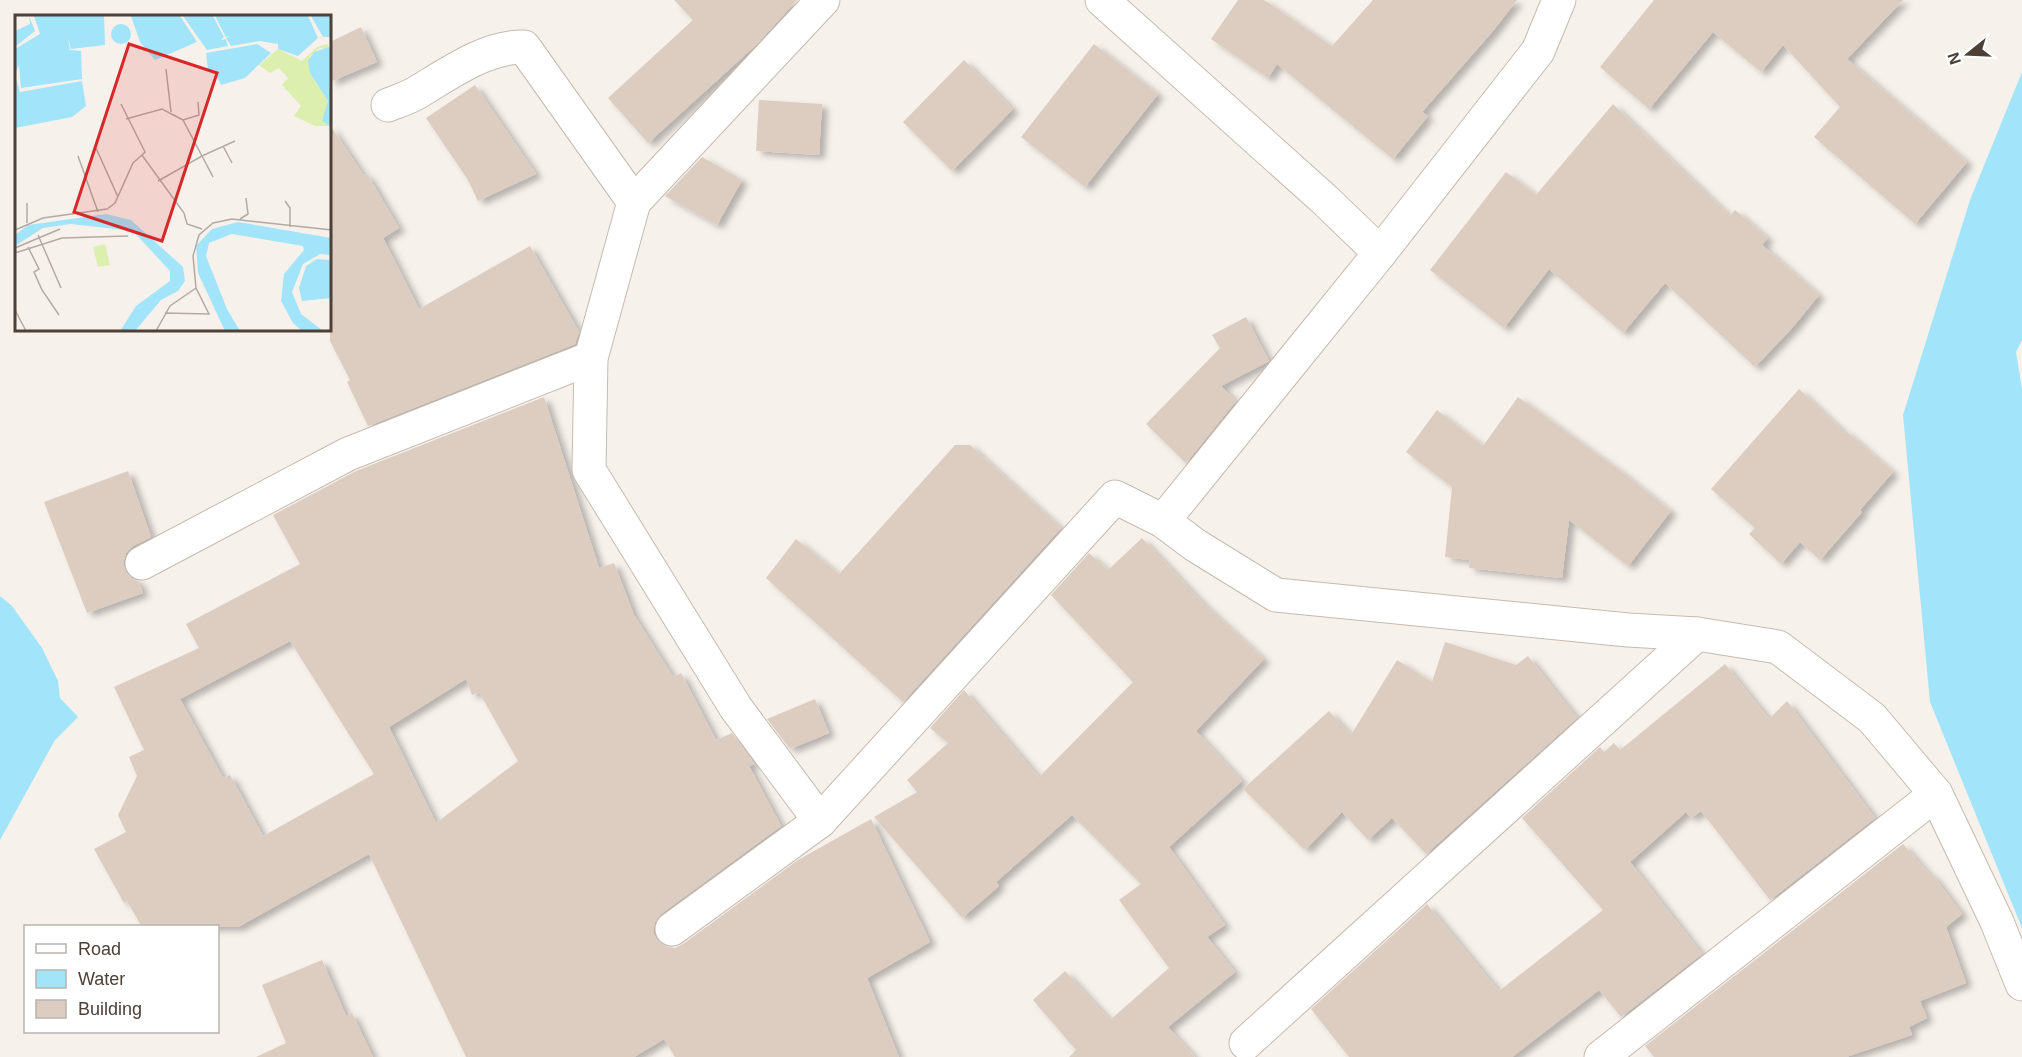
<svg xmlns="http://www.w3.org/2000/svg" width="2022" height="1057" font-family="Helvetica,sans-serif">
  <defs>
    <filter id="shadow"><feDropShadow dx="6" dy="4" stdDeviation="3" flood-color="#0004"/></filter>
  </defs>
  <rect width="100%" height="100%" fill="#f7f1eb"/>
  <g fill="#a2e4f9">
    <path d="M2022 72V340L2016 352 2022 389V928L1930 702 1903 415 1970 200Z"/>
    <path d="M0 596 12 606 42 648 58 681 60 698 78 717 55 740 0 840Z"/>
  </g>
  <g fill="#ddcdc1" fill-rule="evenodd" filter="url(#shadow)">
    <path d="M674 0H797L756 45 648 143 608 98 693 20Z"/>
    <path d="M1238 0H1264L1332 46 1373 0H1517L1493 31 1422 112 1428 116 1393 159 1277 64 1268 78 1211 39Z"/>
    <path d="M1654 0H1903L1847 59 1967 162 1915 224 1814 137 1840 107 1783 45 1761 72 1713 32 1649 109 1600 67Z"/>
    <path d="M361 27 377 62 330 82V42Z"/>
    <path d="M1094 44 1158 94 1085 187 1021 137Z"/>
    <path d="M964 60 1013 109 952 171 903 122Z"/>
    <path d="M475 85 536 174 478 201 468 180 426 118Z"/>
    <path d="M759 100 822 104 819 155 756 151Z"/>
    <path d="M1613 104 1730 216 1735 210 1768 238 1762 245 1819 295 1793 327 1755 367 1665 283 1623 333 1549 269 1504 328 1430 270 1506 172 1536 195Z"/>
    <path d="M330 125 364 176 367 174 399 228 383 238 419 309 530 246 579 332 575 344 368 426 347 382 350 380 330 341Z"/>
    <path d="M702 157 742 180 717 225 665 196Z"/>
    <path d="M1246 317 1269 361 1221 386 1236 401 1186 463 1146 424 1220 348 1212 335Z"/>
    <path d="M1799 389 1845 433 1846 431 1893 472 1860 510 1862 512 1820 560 1800 542 1781 564 1749 534 1755 528 1711 489Z"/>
    <path d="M544 397 599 568 614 563 634 615 673 677 681 673 716 740 732 733 754 764 749 766 781 826 661 914 655 922 653 932 657 940 665 946 675 948 683 944 798 860 871 819 930 942 867 978 899 1057H675L664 1039 634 1057H466L369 854 238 927H142L127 901 124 903 94 849 126 832 118 815 137 776 129 757 144 750 114 687 199 648 186 624 300 564 273 515 356 471ZM290 641 374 774 263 836 230 775 223 778 180 699ZM466 679 472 695 479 692 518 761 436 823 389 727Z"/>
    <path d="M1518 397 1622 472 1671 511 1628 566 1569 520 1562 578 1469 568 1470 560 1445 557 1452 487 1406 452 1437 410 1483 446Z"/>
    <path d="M955 445H970L1061 528 903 702 766 578 796 539 839 574Z"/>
    <path d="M128 471 151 537 133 546 126 553 123 563 126 572 132 579 138 581 143 593 87 613 44 502Z"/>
    <path d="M1142 538 1204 604 1264 659 1196 731 1242 781 1169 847 1225 925 1207 937 1235 972 1168 1027 1195 1057H1069L1076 1050 1033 1000 1065 971 1110 1020 1169 968 1119 900 1141 884 1072 815 996 882 999 886 962 918 874 817 917 792 907 780 948 743 930 728 964 690 1039 777 1133 682 1051 595 1089 553 1108 570Z"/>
    <path d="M1445 642 1516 665 1528 656 1577 718 1426 854 1392 818 1368 840 1342 812 1305 850 1243 789 1329 711 1351 735 1397 660 1432 682Z"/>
    <path d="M1725 664 1769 719 1787 701 1875 818 1770 900 1701 811 1691 818 1686 812 1630 862 1702 954 1621 1017 1599 990 1512 1057H1349L1311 1009 1427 904 1499 991 1603 910 1522 818 1600 747 1604 752 1614 743 1620 750Z"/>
    <path d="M815 699 829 733 790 749 767 719Z"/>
    <path d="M1903 844 1930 875 1932 874 1962 914 1946 927 1966 983 1920 1001 1927 1018 1909 1027 1912 1035 1846 1057H1654L1645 1046Z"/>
    <path d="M322 960 346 1016 352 1013 373 1057H256L286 1043 262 985Z"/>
  </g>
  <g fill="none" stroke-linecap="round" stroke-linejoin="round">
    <defs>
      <g id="minor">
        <path d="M1102 0 1325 200 1380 253"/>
        <path d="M1559 0 1538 51 1380 253 1163 521 1195 545 1276 595 1628 630 1697 634 1778 647 1872 718 1936 794 1997 922 2022 984"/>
        <path d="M388 105C398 101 408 98 418 92 448 74 487 46 524 47L634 202 823 0"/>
        <path d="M634 202 591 358 589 470 736 708 820 821"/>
        <path d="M142 563 348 454 591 358"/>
        <path d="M672 929 820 821 1115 497 1163 521"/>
        <path d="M1246 1043 1697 634"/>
        <path d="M1601 1057 1936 794"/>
      </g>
    </defs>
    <use href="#minor" stroke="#c7baaf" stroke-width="35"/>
    <use href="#minor" stroke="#fff" stroke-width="33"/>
  </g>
  <g transform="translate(15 15)">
    <rect width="316" height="316" fill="#f7f1eb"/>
    <path d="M312 29 316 35 305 33 295 41V58L313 86 310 103 315 111H300L279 101 286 91 267 70 273 63 264 53 255 58 244 50 263 34 287 46 302 32ZM90 229 95 250 83 252 78 232Z" fill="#ddefaf"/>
    <path d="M14 1 20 16 1 31 0 16 15 9ZM19 1H89L90 30 56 34 53 23 55 35 66 36 67 64 6 73 4 50 0 59V34L25 19ZM116 1H165L182 27 140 45 125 27ZM168 1H198L209 22 206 25 211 24 213 31 192 35ZM200 1H293L303 23 283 41 263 34V29L245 26 216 31 211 23 215 21 211 22ZM296 1H316V22H308ZM96 19a10 10 0 1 1 20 0a10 10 0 1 1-20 0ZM242 29 256 38 230 63 206 70 199 55H193L191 38ZM314 32 317 35 315 111 307 106 313 86 295 58 293 46 299 37ZM0 60 5 77 67 66 71 91 57 102 0 113ZM91 199 116 205 168 252 170 266 163 276 146 285 120 316H105L121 291 155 266V256L118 216 56 209 28 213 0 231V220L13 210ZM223 207 316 223V240L305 239 288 249 277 277 286 299 308 316H287L278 308 266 286 269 259 289 235 288 231 217 219 194 228 191 241 212 294 225 316H210L183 258 181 231 197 214ZM302 244 316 245V283L287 286 284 273 291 251Z" fill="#a2e4f9"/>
    <path fill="none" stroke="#b3aaa3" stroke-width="1.5" d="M151 54 156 97M183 87 184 100 168 105 187 141 220 126M106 89 130 137 127 140M111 104 147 94 168 105M208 131 217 148M81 133 103 182M63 141 83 197M143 166 187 141 198 162M270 186 275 193V212M12 188V208M225 204 233 199 231 183M0 215 28 203 92 194 100 188 118 148 127 140 169 198 172 209 187 214M23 220 46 273M13 232 24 254 19 257 27 275 44 300M0 233 45 214M0 238 47 223 113 221M0 295 11 316M150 298 194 299 181 273 178 241 184 220 198 208 217 204 317 215M141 316 155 291 181 273"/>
    <path fill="#d62828" fill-opacity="0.15" stroke="#d62828" stroke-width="3" d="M114 29 202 58 147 226 59 197Z"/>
    <rect width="316" height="316" fill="none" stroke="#4c4037" stroke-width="3"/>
  </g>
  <rect x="24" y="925" width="195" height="108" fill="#ffffff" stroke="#b7b3af" stroke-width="1.5"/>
  <rect x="36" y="944" width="30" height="9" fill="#ffffff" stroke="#b7b3af" stroke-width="1.5"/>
  <text x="78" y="955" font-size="18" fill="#4c4037">Road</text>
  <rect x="36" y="970" width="30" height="18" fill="#a2e4f9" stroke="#b7b3af" stroke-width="1.5"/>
  <text x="78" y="985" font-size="18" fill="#4c4037">Water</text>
  <rect x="36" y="1000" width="30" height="18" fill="#ddcdc1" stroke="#b7b3af" stroke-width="1.5"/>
  <text x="78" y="1015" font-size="18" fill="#4c4037">Building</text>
  <g transform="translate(1968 54) rotate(252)" stroke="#ffffff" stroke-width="4.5" paint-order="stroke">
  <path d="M0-4.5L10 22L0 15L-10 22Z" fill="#4c4037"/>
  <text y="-9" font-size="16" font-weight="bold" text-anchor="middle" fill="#4c4037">N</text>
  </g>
</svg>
